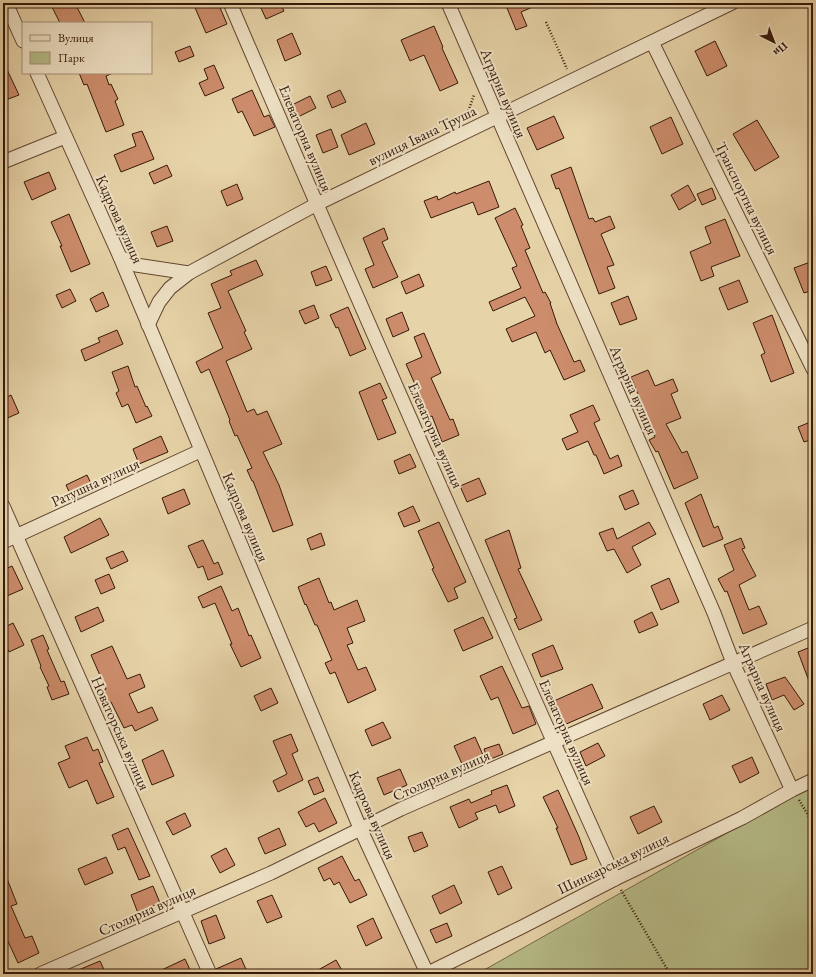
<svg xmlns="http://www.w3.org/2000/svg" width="816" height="977" font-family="'EB Garamond',serif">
  <rect width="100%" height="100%" fill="#e7d3a8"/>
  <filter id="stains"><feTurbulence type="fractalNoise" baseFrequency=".005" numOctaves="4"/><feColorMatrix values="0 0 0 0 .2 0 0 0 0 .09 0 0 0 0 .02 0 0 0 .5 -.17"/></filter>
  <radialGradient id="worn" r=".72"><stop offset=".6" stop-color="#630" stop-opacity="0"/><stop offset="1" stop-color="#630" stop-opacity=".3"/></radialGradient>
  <path fill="#b6bc88" stroke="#766a48" d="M813 787V974H477L789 798Z"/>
  <g fill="#cd8d6c" stroke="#351809">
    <path d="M50 3H75L85 23H60Z"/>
    <path d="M193 3H218L227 24 206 33Z"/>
    <path d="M266 3H280L284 11 266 19 260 6Z"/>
    <path d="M505 3H542L521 12 527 26 516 30Z"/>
    <path d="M434 26 443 47 442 48 458 83 440 91 424 55 410 61 401 40Z"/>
    <path d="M292 33 301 54 285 61 277 40Z"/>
    <path d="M715 41 727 66 707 76 695 51Z"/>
    <path d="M190 46 194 56 179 62 175 52Z"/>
    <path d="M3 61 19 95 3 101Z"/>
    <path d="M214 65 224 88 205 96 199 83 208 79 204 69Z"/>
    <path d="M79 73H113L106 76 109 85 111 84 118 99 115 101 124 125 106 132 87 84 84 85Z"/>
    <path d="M252 90 264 117 269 115 275 127 254 136 242 111 238 113 232 99Z"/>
    <path d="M340 90 346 102 332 108 327 96Z"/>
    <path d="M310 96 316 108 298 117 292 105Z"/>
    <path d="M554 116 564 138 537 150 527 128Z"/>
    <path d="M671 117 683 144 662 154 650 127Z"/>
    <path d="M757 120 779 157 755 171 733 134Z"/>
    <path d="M366 123 375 144 349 155 341 135Z"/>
    <path d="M331 129 338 147 323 153 316 135Z"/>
    <path d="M142 131 154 159 121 172 114 155 136 146 132 134Z"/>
    <path d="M167 165 172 176 154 184 149 173Z"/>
    <path d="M571 167 589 219 593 218 595 222 610 216 615 228 601 234 614 265 607 267 615 288 599 294 559 188 556 189 551 175Z"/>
    <path d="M49 172 56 189 32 200 24 182Z"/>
    <path d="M489 181 499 207 478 215 473 202 431 218 424 201 437 196 438 200 455 192 456 194Z"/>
    <path d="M237 184 243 199 227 206 221 191Z"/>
    <path d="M688 185 696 200 679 210 671 195Z"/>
    <path d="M712 188 716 199 702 205 697 194Z"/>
    <path d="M515 208 523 225 521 226 530 248 525 250 543 293 545 292 551 303H550L557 324 574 362 580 360 585 371 564 380 550 350 545 353 536 332 512 342 506 329 535 316 525 297 493 311 489 302 521 288 512 268 517 266 495 218Z"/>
    <path d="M69 214 90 264 71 272 60 246H62L51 222Z"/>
    <path d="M725 219 740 256 711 267 714 276 701 281 690 252 711 243 705 227Z"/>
    <path d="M167 226 173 241 157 247 151 232Z"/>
    <path d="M384 228 388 239 382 242 398 277 373 288 365 269 374 265 363 238Z"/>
    <path d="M256 260 263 275 228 291 246 331 244 332 252 349 226 361 247 412 254 409 257 415 267 411 282 444 263 452 279 485 293 525 273 532 253 481H252L247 470 252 468 237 435 235 436 229 421 230 420 209 369 201 373 196 362 223 348 208 313 221 308 211 284 232 275 230 271Z"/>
    <path d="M813 261V290L804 293 794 268Z"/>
    <path d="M326 266 332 280 316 286 311 272Z"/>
    <path d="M419 274 424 286 406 294 401 282Z"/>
    <path d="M739 280 748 302 728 310 719 288Z"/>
    <path d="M70 289 76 301 62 308 56 295Z"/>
    <path d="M103 292 109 306 96 312 90 299Z"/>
    <path d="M628 296 637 319 620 325 611 303Z"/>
    <path d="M314 305 319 318 305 324 299 311Z"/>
    <path d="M348 307 366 349 350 356 338 327 336 328 330 315Z"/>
    <path d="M402 312 409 330 393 337 386 319Z"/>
    <path d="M772 315 794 373 771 382 761 355 765 353 753 323Z"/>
    <path d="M117 330 123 344 85 361 81 350 100 342 98 338Z"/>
    <path d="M424 333 441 373 431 378 450 420 453 419 459 435 442 442 432 416 428 418 420 401 422 400 406 364 422 357 414 337Z"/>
    <path d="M128 366 135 387 137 386 146 407 147 406 152 416 136 423 128 404 122 407 116 393 119 391 112 372Z"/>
    <path d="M648 370 655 386 673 379 678 391 671 394 681 418 666 424 682 453 687 451 698 478 674 489 658 451 656 452 649 440 655 437 645 412 643 413 639 403 641 402 631 377Z"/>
    <path d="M380 383 387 398 382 400 396 433 378 440 359 392Z"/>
    <path d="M11 395 19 413 3 420V399Z"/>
    <path d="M593 405 600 420 594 423 610 459 618 455 622 466 604 474 596 455H594L588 441 567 450 562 439 578 432 570 415Z"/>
    <path d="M813 421V439L804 442 798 427Z"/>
    <path d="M161 436 168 452 139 464 133 449Z"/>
    <path d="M410 454 416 467 399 474 394 461Z"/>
    <path d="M87 475 94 490 73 500 66 485Z"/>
    <path d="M479 478 486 494 467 502 460 486Z"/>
    <path d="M184 489 190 504 168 514 162 498Z"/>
    <path d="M633 490 639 504 625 510 619 496Z"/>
    <path d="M701 494 714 528 718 526 723 539 703 547 685 503Z"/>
    <path d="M413 506 420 521 404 527 398 513Z"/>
    <path d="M100 518 109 535 71 553 64 537Z"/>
    <path d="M439 522 466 582 454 588 458 598 448 602 432 569 434 568 418 531Z"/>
    <path d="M649 522 656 534 632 547 641 565 627 573 614 549 607 551 599 533 613 528 617 539Z"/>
    <path d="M509 530 521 568 518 569 542 620 519 630 514 619 517 618 485 540Z"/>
    <path d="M321 533 325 545 311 550 307 539Z"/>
    <path d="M741 538 745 548 742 549 756 576 739 585 749 610 759 606 767 624 743 634 727 591 725 592 718 579 734 570 724 545Z"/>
    <path d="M203 540 214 564 218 562 223 574 208 580 203 566 198 568 188 546Z"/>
    <path d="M123 551 128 561 111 569 106 558Z"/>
    <path d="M12 566 23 589 7 596 3 587V570Z"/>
    <path d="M109 574 115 588 101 594 95 580Z"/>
    <path d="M319 578 329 603 331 602 334 610 357 600 365 621 347 628 353 643 347 645 358 670 366 667 376 690 348 703 335 672 330 674 325 663 332 660 317 625H315L306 604 305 605 298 587Z"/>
    <path d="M669 578 679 602 661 610 651 586Z"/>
    <path d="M221 586 232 611 238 608 249 636 251 635 261 658 241 667 230 644H232L215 603 203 608 198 597Z"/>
    <path d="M98 607 104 621 81 632 75 617Z"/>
    <path d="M652 612 658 625 639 633 634 621Z"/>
    <path d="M483 617 493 638 463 651 454 630Z"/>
    <path d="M13 623 24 645 9 652 3 638V628Z"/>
    <path d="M43 635 49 649 47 650 61 682 64 681 69 694 52 700 47 687 49 686 40 667 41 666 31 640Z"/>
    <path d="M553 645 563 669 541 677 532 654Z"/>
    <path d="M112 646 127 679 140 674 145 687 129 694 138 713 152 707 158 720 135 731 132 725 124 728 111 702 107 704 101 691 106 689 91 655Z"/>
    <path d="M813 646V689H812L798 652Z"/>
    <path d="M502 666 522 708 529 706 536 724 513 734 498 697 491 700 480 676Z"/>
    <path d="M785 677 804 704 794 710 784 695 772 700 766 684Z"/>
    <path d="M592 684 603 708 564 725 554 701Z"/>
    <path d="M271 688 278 703 261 711 254 696Z"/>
    <path d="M722 695 730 710 710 720 703 704Z"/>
    <path d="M383 722 391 738 372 746 365 730Z"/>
    <path d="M291 734 298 751 292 754 303 780 278 792 273 781 287 774 273 741Z"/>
    <path d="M87 737 93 751 98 749 103 762 99 763 114 797 97 804 87 780 69 788 58 763 70 758 65 746Z"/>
    <path d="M475 737 483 755 462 764 454 746Z"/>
    <path d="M598 743 605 756 586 766 580 752Z"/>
    <path d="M499 744 503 754 488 760 484 749Z"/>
    <path d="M163 750 174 776 152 785 142 760Z"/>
    <path d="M752 757 759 773 740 783 732 766Z"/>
    <path d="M400 769 407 785 384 795 377 778Z"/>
    <path d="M318 777 324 791 314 795 308 781Z"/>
    <path d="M507 785 515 806 499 813 496 805 475 813 478 819 459 828 450 807 469 799 471 803 492 794 491 791Z"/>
    <path d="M558 790 579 837 587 859 571 865 556 828H558L543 797Z"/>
    <path d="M325 798 337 823 319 832 314 823 306 827 298 812Z"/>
    <path d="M654 806 662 822 638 834 630 817Z"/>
    <path d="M185 813 191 826 173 835 166 822Z"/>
    <path d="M128 828 150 876 139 880 125 847 118 850 112 835Z"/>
    <path d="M279 828 286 845 265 854 258 838Z"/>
    <path d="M422 832 428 846 414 852 408 837Z"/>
    <path d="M226 848 235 865 220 873 211 856Z"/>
    <path d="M342 856 355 881 359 879 367 895 350 903 339 882 334 885 330 878 324 881 318 868Z"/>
    <path d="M106 857 113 873 85 885 78 869Z"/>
    <path d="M502 866 512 888 498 895 488 872Z"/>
    <path d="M3 871H4L17 904 11 906 25 938 32 936 39 953 18 963 6 937 3 938Z"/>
    <path d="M454 885 462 903 440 914 432 896Z"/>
    <path d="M153 886 160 903 138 913 131 895Z"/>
    <path d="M272 895 282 917 267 923 257 901Z"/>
    <path d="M216 915 225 938 209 944 201 921Z"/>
    <path d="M373 918 382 938 366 946 357 926Z"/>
    <path d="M447 923 452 936 436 943 430 930Z"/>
    <path d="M241 958 248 974H218L216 969Z"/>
    <path d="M185 959 192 974H153Z"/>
    <path d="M336 960 344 974H311Z"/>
    <path d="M100 961 106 974H69Z"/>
  </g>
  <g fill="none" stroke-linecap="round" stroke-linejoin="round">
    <defs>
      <g id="minor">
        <path d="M6 3 23 41"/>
        <path d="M230 3C356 296 484 588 615 879"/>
        <path d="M448 3 714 613 733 663 792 790"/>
        <path d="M652 42 813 369"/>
        <path d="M37 73 120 257 360 828 427 973"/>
        <path d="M3 162 65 137"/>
        <path d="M120 257 136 265 189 273"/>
        <path d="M148 325 159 302 170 288 189 273 317 204 732 3"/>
        <path d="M3 506 210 974"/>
        <path d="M3 542 200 451"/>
        <path d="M40 974 271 873 401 809 813 628"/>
        <path d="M426 974 522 927 615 879 742 818 792 790 813 780"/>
      </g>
    </defs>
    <use href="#minor" stroke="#624731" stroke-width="15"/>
    <g stroke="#351809" stroke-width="2.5" stroke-dasharray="1 2" stroke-linecap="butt">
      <path d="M546 22 567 69"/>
      <path d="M454 121 468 112 474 95"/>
      <path d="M799 800 813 823"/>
      <path d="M621 890 670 974"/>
    </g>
    <use href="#minor" stroke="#efe2c6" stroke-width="13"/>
  </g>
  <g text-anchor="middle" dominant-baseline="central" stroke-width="4" stroke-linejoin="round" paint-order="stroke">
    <g font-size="15" fill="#351809" stroke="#efe2c6">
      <text transform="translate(504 93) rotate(67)">Аграрна вулиця</text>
      <text transform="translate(422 135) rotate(-26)">вулиця Івана Труша</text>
      <text transform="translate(306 138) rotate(67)">Елеваторна вулиця</text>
      <text transform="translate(747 198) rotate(64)">Транспортна вулиця</text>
      <text transform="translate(120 219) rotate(66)">Кадрова вулиця</text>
      <text transform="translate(634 390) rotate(66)">Аграрна вулиця</text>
      <text transform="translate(436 435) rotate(66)">Елеваторна вулиця</text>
      <text transform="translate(95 482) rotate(-25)">Ратушна вулиця</text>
      <text transform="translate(246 517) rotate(67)">Кадрова вулиця</text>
      <text transform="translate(763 687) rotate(66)">Аграрна вулиця</text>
      <text transform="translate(567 732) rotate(66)">Елеваторна вулиця</text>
      <text transform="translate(121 733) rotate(66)">Новаторська вулиця</text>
      <text transform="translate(441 775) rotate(-24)">Столярна вулиця</text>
      <text transform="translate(373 815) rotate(66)">Кадрова вулиця</text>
      <text transform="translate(613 863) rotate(-26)">Шинкарська вулиця</text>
      <text transform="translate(147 910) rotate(-24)">Столярна вулиця</text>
    </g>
  </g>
  <rect width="816" height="977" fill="none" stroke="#e7d3a8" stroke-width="16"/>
  <rect x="4" y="4" width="808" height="969" fill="none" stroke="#351809" stroke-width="2"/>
  <rect x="8" y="8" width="800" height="961" fill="none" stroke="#351809"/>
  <rect x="22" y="22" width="130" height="52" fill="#efe2c6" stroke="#a5917a"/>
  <rect x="30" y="35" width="20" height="6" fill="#efe2c6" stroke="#a5917a"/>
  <text x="58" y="42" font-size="12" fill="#351809">Вулиця</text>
  <rect x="30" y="52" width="20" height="12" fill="#b6bc88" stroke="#a5917a"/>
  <text x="58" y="62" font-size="12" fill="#351809">Парк</text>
  <g transform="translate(774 42) rotate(138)" stroke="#efe2c6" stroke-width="3" paint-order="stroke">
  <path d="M0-3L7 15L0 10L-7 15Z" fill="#351809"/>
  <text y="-6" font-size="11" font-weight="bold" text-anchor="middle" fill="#351809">Пн</text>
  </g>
  <rect width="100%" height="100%" filter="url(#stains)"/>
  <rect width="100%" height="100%" fill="url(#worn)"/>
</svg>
